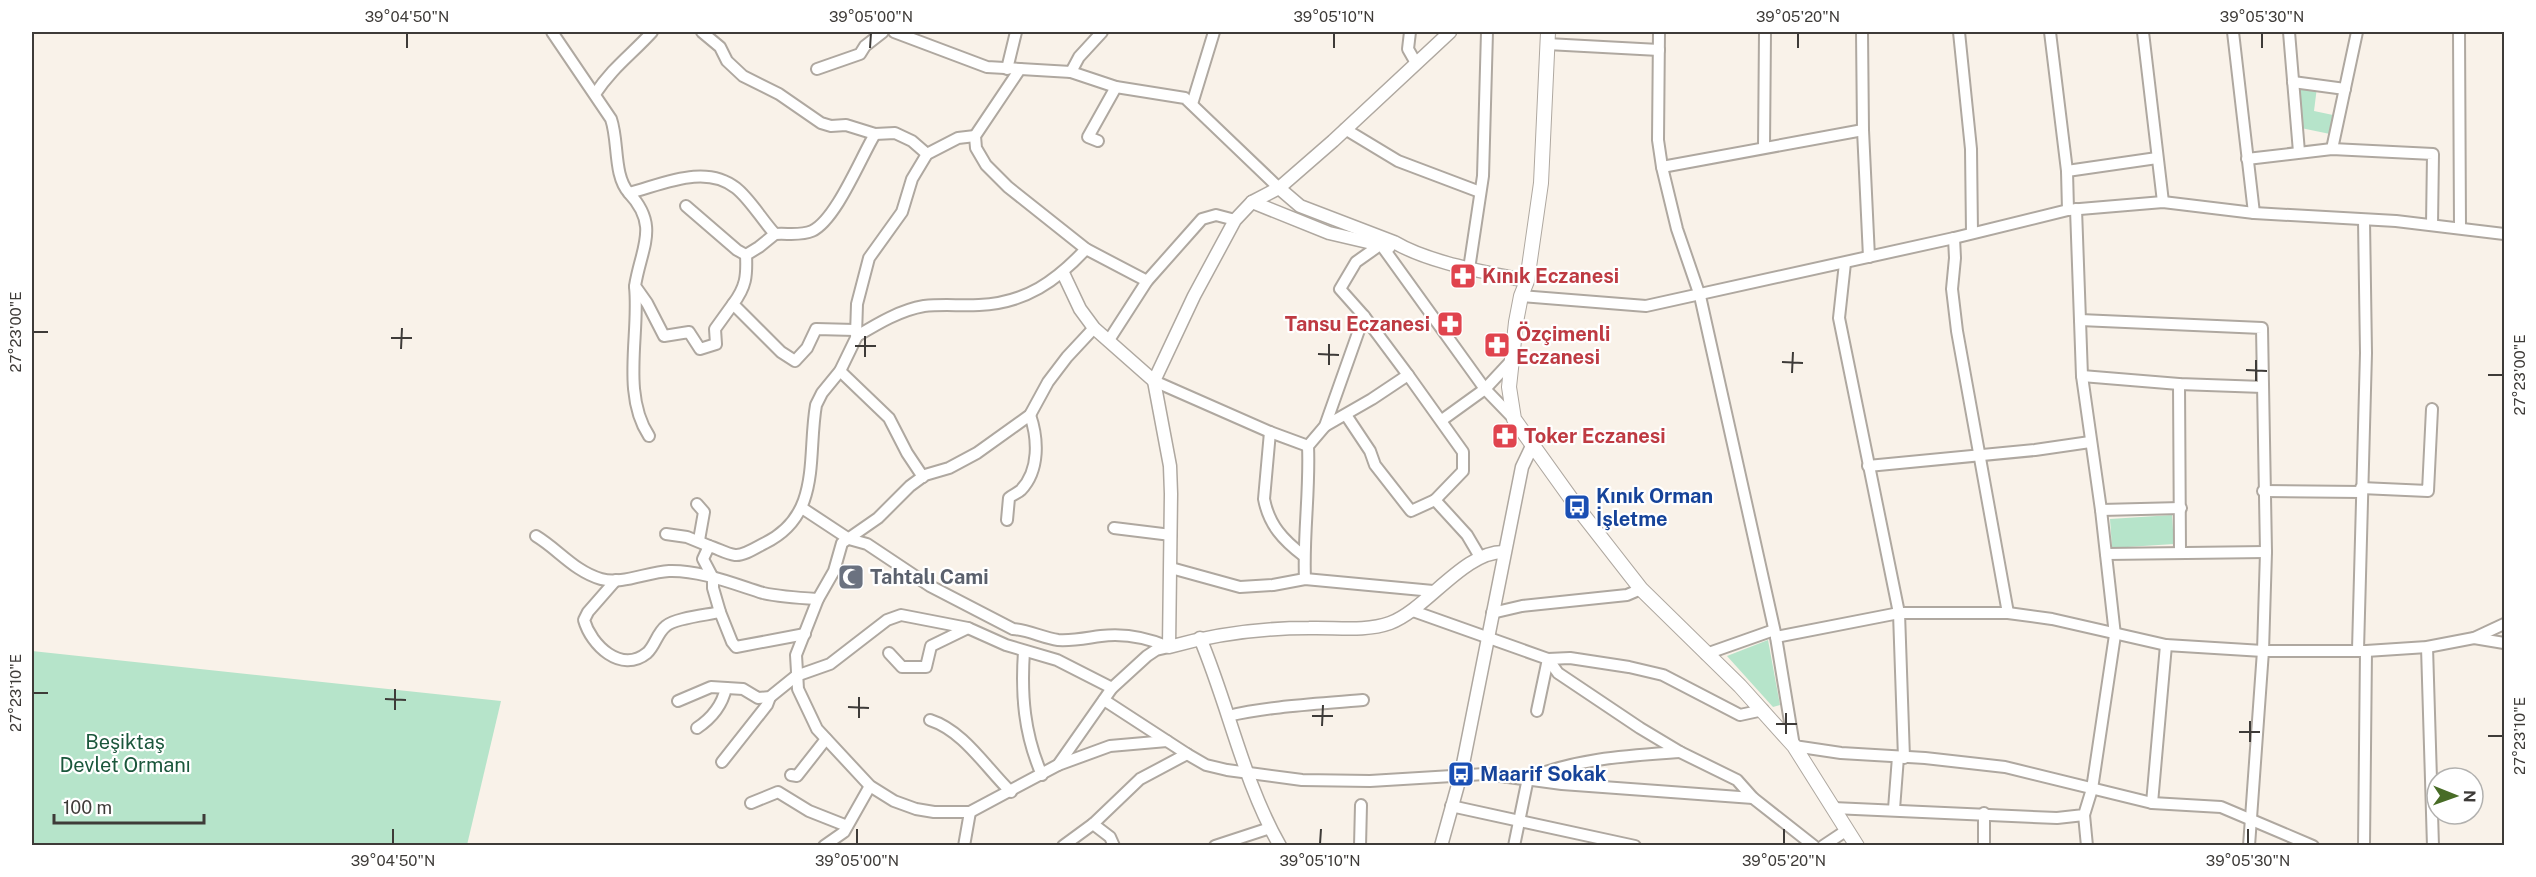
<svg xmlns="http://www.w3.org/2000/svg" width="2536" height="877" font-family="'Public Sans',sans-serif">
  <rect width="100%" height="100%" fill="#f9f2e9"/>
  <g fill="#b6e4ca">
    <path d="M2299 86 2317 87 2314 111 2333 115 2330 134 2301 128Z"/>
    <path d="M2172 515 2174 544 2112 548 2110 519Z"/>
    <path d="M1768 640 1780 705 1773 707 1727 656Z"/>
    <path d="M32 651 501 701 467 845H32Z"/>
  </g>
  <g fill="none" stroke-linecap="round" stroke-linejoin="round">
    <defs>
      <g id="minor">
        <path d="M552 32 611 119C619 142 613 175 629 193"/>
        <path d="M702 32 720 47 727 61 743 76 779 94 821 123 831 126 846 125 875 134 895 133 912 141 927 154"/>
        <path d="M894 32 987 67 1071 72 1116 87 1185 98 1279 188"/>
        <path d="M1410 32 1408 49 1416 63"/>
        <path d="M1659 32 1658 140 1662 167 1677 229 1700 296 1776 637 1794 746 1841 753 1925 758 2005 767 2152 803 2221 807 2313 846"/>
        <path d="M1862 32 1863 130 1869 257"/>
        <path d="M1959 32 1971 149 1972 233"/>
        <path d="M2050 32 2067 171 2068 210"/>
        <path d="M2143 32 2163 202"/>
        <path d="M2233 32 2254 213"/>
        <path d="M2289 32 2299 152"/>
        <path d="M2459 32 2460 228"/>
        <path d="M1547 44 1659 50"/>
        <path d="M817 69 860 54 865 46 883 32"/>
        <path d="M1007 69 1016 32"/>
        <path d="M1020 69 975 136 976 148 986 165 1008 187 1086 249 1147 281"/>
        <path d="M1071 72 1079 57 1102 32"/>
        <path d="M2293 82 2345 89"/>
        <path d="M595 94C612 68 632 54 652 32"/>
        <path d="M1192 104 1214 32"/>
        <path d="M1345 129 1398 161 1480 192"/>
        <path d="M1098 141 1088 137 1116 87"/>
        <path d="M1764 147 1765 32"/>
        <path d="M2332 149 2357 32"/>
        <path d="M2247 159 2332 149 2433 154 2432 225"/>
        <path d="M1662 167 1863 130"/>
        <path d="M2067 171 2157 158"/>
        <path d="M686 206 737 250 746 255"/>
        <path d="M1954 238 1955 258 1952 289 1957 331 2008 613"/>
        <path d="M1379 242 1485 389 1514 419"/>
        <path d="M1845 263 1839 318 1899 613 1904 758"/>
        <path d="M1469 269 1483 176 1487 32"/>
        <path d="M635 287C640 333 621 394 649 436"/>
        <path d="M1521 296 1646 306 1954 238 2068 210 2163 202 2254 213 2396 221 2504 234"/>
        <path d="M733 304 715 329 716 344 700 349 689 332 664 336 647 303 635 286C641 248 660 226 629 193 661 185 705 163 736 188 750 199 762 220 775 234"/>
        <path d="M2080 320 2262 328 2266 552 2263 651 2249 846"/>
        <path d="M855 330 816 329 807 348 795 361 781 352 733 304C746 287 747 276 746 255L759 247 775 234C787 233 801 236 812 231 836 220 861 157 875 134"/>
        <path d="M856 335 857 304 869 258 902 212 912 179 927 154 958 138 975 136"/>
        <path d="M857 336C877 324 900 310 924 306 943 304 961 306 979 305 1026 303 1056 281 1086 249"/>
        <path d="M1109 340 1147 281 1202 219 1216 215 1235 220"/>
        <path d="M840 371 889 418 907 453 923 477"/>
        <path d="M2082 376 2179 384 2263 387"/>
        <path d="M1154 381 1270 432 1308 446"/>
        <path d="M2179 384 2180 552"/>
        <path d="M1346 415 1370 451 1375 465 1411 511 1435 500 1463 471V452L1408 375"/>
        <path d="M1442 420 1485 389 1512 360"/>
        <path d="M1325 426 1372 399 1408 375 1364 316 1340 289 1356 262 1380 245"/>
        <path d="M1270 432 1264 499C1269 525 1283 540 1304 556"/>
        <path d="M1868 466 2035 450 2090 442"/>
        <path d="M2361 488 2428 491 2432 409"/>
        <path d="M2263 491 2361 492"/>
        <path d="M1435 500 1467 535 1480 557"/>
        <path d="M697 504 704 512 699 540"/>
        <path d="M802 508 849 539 867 544 930 586 1013 629C1029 630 1043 638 1058 640 1073 641 1086 638 1101 636 1125 633 1148 638 1169 647"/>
        <path d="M2101 510 2181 508"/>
        <path d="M1007 520 1009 498C1012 495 1018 493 1021 490 1040 470 1038 438 1030 415"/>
        <path d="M1114 528 1171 535"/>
        <path d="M666 534 687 537 709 546"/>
        <path d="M536 536C559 550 574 571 601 579 622 585 647 572 669 571 700 570 734 584 763 593 781 597 800 598 818 599"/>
        <path d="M2106 554 2266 552"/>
        <path d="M1171 568 1240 587 1273 585 1305 579 1433 591"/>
        <path d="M1305 579C1303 535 1310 491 1308 446L1325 426 1364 316"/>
        <path d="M616 580 588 612 584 620C591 645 621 674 647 653 655 646 657 633 666 626 675 618 707 615 720 612"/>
        <path d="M1413 611 1548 659 1570 658 1629 667 1663 675 1740 715 1763 710"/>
        <path d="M1492 613 1522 606 1627 595 1641 589"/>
        <path d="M805 634 736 647 732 642 720 612 713 588V578L703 559 709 546C717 548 726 554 735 555 744 556 757 547 765 543 822 515 807 457 816 405L822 393 840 371 857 336"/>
        <path d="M1776 637 1899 613H2008L2052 619 2166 645 2263 651H2366L2427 647 2474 638 2504 624"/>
        <path d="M2474 638 2504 643"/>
        <path d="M2427 647 2433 846"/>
        <path d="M2358 650 2366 353 2364 220"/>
        <path d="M1024 651C1021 695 1024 734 1042 775"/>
        <path d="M889 653 902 667H926L931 646 968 628"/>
        <path d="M1706 654 1774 630"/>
        <path d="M1548 659 1558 673 1640 728 1680 752 1737 780 1753 798 1814 846"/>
        <path d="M1104 700 1187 754 1206 765 1227 770 1302 780 1370 781 1485 774 1562 784 1753 798"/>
        <path d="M678 701 711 687 743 689 758 698 770 697 796 676 830 664 887 620 901 615 968 628 1006 645 1057 660 1112 688"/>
        <path d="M1537 711 1548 659"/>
        <path d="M1228 716C1270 706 1320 704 1363 700"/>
        <path d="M930 720C964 731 986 768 1011 792"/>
        <path d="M697 728C712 718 722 706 726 688"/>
        <path d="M722 762 767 705 770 697"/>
        <path d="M1058 765 1110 746 1167 741"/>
        <path d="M791 775 797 776 826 739"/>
        <path d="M751 803 778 792 809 811 847 826"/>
        <path d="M2152 803 2166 645"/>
        <path d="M1451 806 1635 846"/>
        <path d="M1833 808 2057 818 2084 815 2092 789 2115 635 2101 510 2082 376 2076 209"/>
        <path d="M1894 809 1898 757"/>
        <path d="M970 812H934L916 809 894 801 870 786 817 729 798 689 796 655 818 599 834 571 842 543 878 518 910 486 925 475 949 468 977 453 1030 415 1048 382 1067 357 1094 328"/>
        <path d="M970 812 1058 765 1112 688 1147 656 1156 650 1169 647"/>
        <path d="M1984 813V846"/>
        <path d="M2084 815 2087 846"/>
        <path d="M1093 824 1110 837 1114 846"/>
        <path d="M824 846 844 832 870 786"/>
        <path d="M964 846 970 812"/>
        <path d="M1063 846 1093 824 1140 779 1187 754"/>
        <path d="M1215 846 1270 828"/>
        <path d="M1360 846 1361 805"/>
        <path d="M1514 846 1528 778C1581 758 1625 756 1680 752"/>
        <path d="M1823 846 1847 830"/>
        <path d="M2364 846 2366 651"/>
      </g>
      <g id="tertiary">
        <path d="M1279 188 1300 206 1394 242C1429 263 1486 272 1527 281"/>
        <path d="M1252 202 1329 233 1389 247"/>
        <path d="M1063 273 1080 309 1094 328 1154 381"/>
        <path d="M1154 381 1170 466 1171 494 1169 647C1215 634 1261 628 1309 628 1335 627 1365 632 1390 623 1427 609 1464 551 1504 552"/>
        <path d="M1154 381 1194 296 1235 220 1252 202 1279 188 1333 141 1450 32"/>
        <path d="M1200 638C1229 707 1243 781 1280 846"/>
        <path d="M1441 846 1461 774 1522 467 1532 446"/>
      </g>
      <path id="secondary" d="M1548 32 1541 183 1527 281 1521 296 1516 322 1509 387 1514 419 1577 507 1641 589 1740 686 1794 746 1857 846"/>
    </defs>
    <use href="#minor" stroke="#afa8a0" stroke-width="14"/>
    <use href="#tertiary" stroke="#afa8a0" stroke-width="15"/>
    <use href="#secondary" stroke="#afa8a0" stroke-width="16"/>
    <use href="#minor" stroke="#fff" stroke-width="10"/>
    <use href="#tertiary" stroke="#fff" stroke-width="12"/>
    <use href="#secondary" stroke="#fff" stroke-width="14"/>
  </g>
  <path fill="none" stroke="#3e3b38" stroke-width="2" d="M407 48V33M870 48 871 33M1334 48V33M1798 48V33M2262 48V33M33 332H48M391 338H412M855 346H876M401 349 402 328M1318 354 1339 355M865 357V336M1782 362 1803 363M1329 365V344M2246 370 2267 371M1792 373 1793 352M2488 375H2503M2256 381V360M33 693H48M385 699 406 700M848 707 869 708M395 710V689M1312 716H1333M859 718V697M1776 724H1797M1322 726 1323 705M2239 732H2260M1786 734V713M2488 736H2503M2250 742V721M393 844V829M857 844V829M1320 844 1321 829M1784 844V829M2248 844V829"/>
  <defs>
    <symbol id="pharmacy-square" viewBox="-11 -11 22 22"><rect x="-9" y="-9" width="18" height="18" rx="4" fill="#e0444e" stroke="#fff"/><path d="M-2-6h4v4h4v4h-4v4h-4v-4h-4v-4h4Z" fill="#fff"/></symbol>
    <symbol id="bus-square" viewBox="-11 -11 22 22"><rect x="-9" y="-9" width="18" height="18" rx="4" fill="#1a4fb4" stroke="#fff"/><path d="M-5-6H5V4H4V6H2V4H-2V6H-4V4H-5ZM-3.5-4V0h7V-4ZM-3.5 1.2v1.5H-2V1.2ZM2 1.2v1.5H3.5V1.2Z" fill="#fff"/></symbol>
    <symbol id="mosque-square" viewBox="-11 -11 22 22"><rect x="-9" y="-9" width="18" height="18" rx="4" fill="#6b7280" stroke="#fff"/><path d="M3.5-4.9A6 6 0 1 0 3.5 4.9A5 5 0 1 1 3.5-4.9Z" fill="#fff"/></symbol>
  </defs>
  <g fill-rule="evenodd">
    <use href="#pharmacy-square" x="1448" y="261" width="30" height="30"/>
    <use href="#pharmacy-square" x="1435" y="309" width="30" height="30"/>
    <use href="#pharmacy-square" x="1482" y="330" width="30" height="30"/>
    <use href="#pharmacy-square" x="1490" y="421" width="30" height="30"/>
    <use href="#bus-square" x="1562" y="492" width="30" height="30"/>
    <use href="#mosque-square" x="836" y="562" width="30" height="30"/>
    <use href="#bus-square" x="1446" y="759" width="30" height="30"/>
  </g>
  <g text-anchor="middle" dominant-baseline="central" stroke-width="4.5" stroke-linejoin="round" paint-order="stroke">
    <g font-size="20" font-weight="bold" fill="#be3a42" stroke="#fff" text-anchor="start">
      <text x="1482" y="276">Kınık Eczanesi</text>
      <text x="1430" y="324" text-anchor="end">Tansu Eczanesi</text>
      <text x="1516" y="334">Özçimenli<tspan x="1516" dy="23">Eczanesi</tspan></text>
      <text x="1524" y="436">Toker Eczanesi</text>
    </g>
    <g font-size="20" font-weight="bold" fill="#164399" stroke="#fff" text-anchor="start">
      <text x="1596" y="496">Kınık Orman<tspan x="1596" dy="23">İşletme</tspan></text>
      <text x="1480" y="774">Maarif Sokak</text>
    </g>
    <g font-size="20" font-weight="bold" fill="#5b616d" stroke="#fff" text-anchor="start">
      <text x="870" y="577">Tahtalı Cami</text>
    </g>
    <g font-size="20" fill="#1b573c" stroke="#fff">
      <text x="125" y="742">Beşiktaş<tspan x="125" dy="23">Devlet Ormanı</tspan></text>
    </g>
  </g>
  <rect width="2536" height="877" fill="none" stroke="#ffffff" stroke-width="66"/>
  <g transform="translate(2455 796) rotate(91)"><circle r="28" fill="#ffffff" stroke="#b2b1af" stroke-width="1.5"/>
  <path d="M0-4.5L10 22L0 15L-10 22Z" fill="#486c26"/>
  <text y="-9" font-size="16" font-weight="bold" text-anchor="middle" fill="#3e3b38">N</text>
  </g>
  <path d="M54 814v9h150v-9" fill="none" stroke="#3e3b38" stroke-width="3"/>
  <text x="63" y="814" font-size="18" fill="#3e3b38" stroke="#ffffff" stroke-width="4.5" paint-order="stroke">100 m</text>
  <rect x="33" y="33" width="2470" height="811" fill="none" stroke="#3e3b38" stroke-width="2"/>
  <g font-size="15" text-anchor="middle" fill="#3e3b38">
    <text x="407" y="22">39°04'50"N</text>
    <text x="871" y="22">39°05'00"N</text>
    <text x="1334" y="22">39°05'10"N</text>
    <text x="1798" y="22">39°05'20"N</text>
    <text x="2262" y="22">39°05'30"N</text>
    <text transform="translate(16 332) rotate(-90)" y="5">27°23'00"E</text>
    <text transform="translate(2520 375) rotate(-90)" y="5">27°23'00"E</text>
    <text transform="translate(16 693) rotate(-90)" y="5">27°23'10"E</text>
    <text transform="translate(2520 736) rotate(-90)" y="5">27°23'10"E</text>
    <text x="393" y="866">39°04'50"N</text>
    <text x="857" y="866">39°05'00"N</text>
    <text x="1320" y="866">39°05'10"N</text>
    <text x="1784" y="866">39°05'20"N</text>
    <text x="2248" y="866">39°05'30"N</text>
  </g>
</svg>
